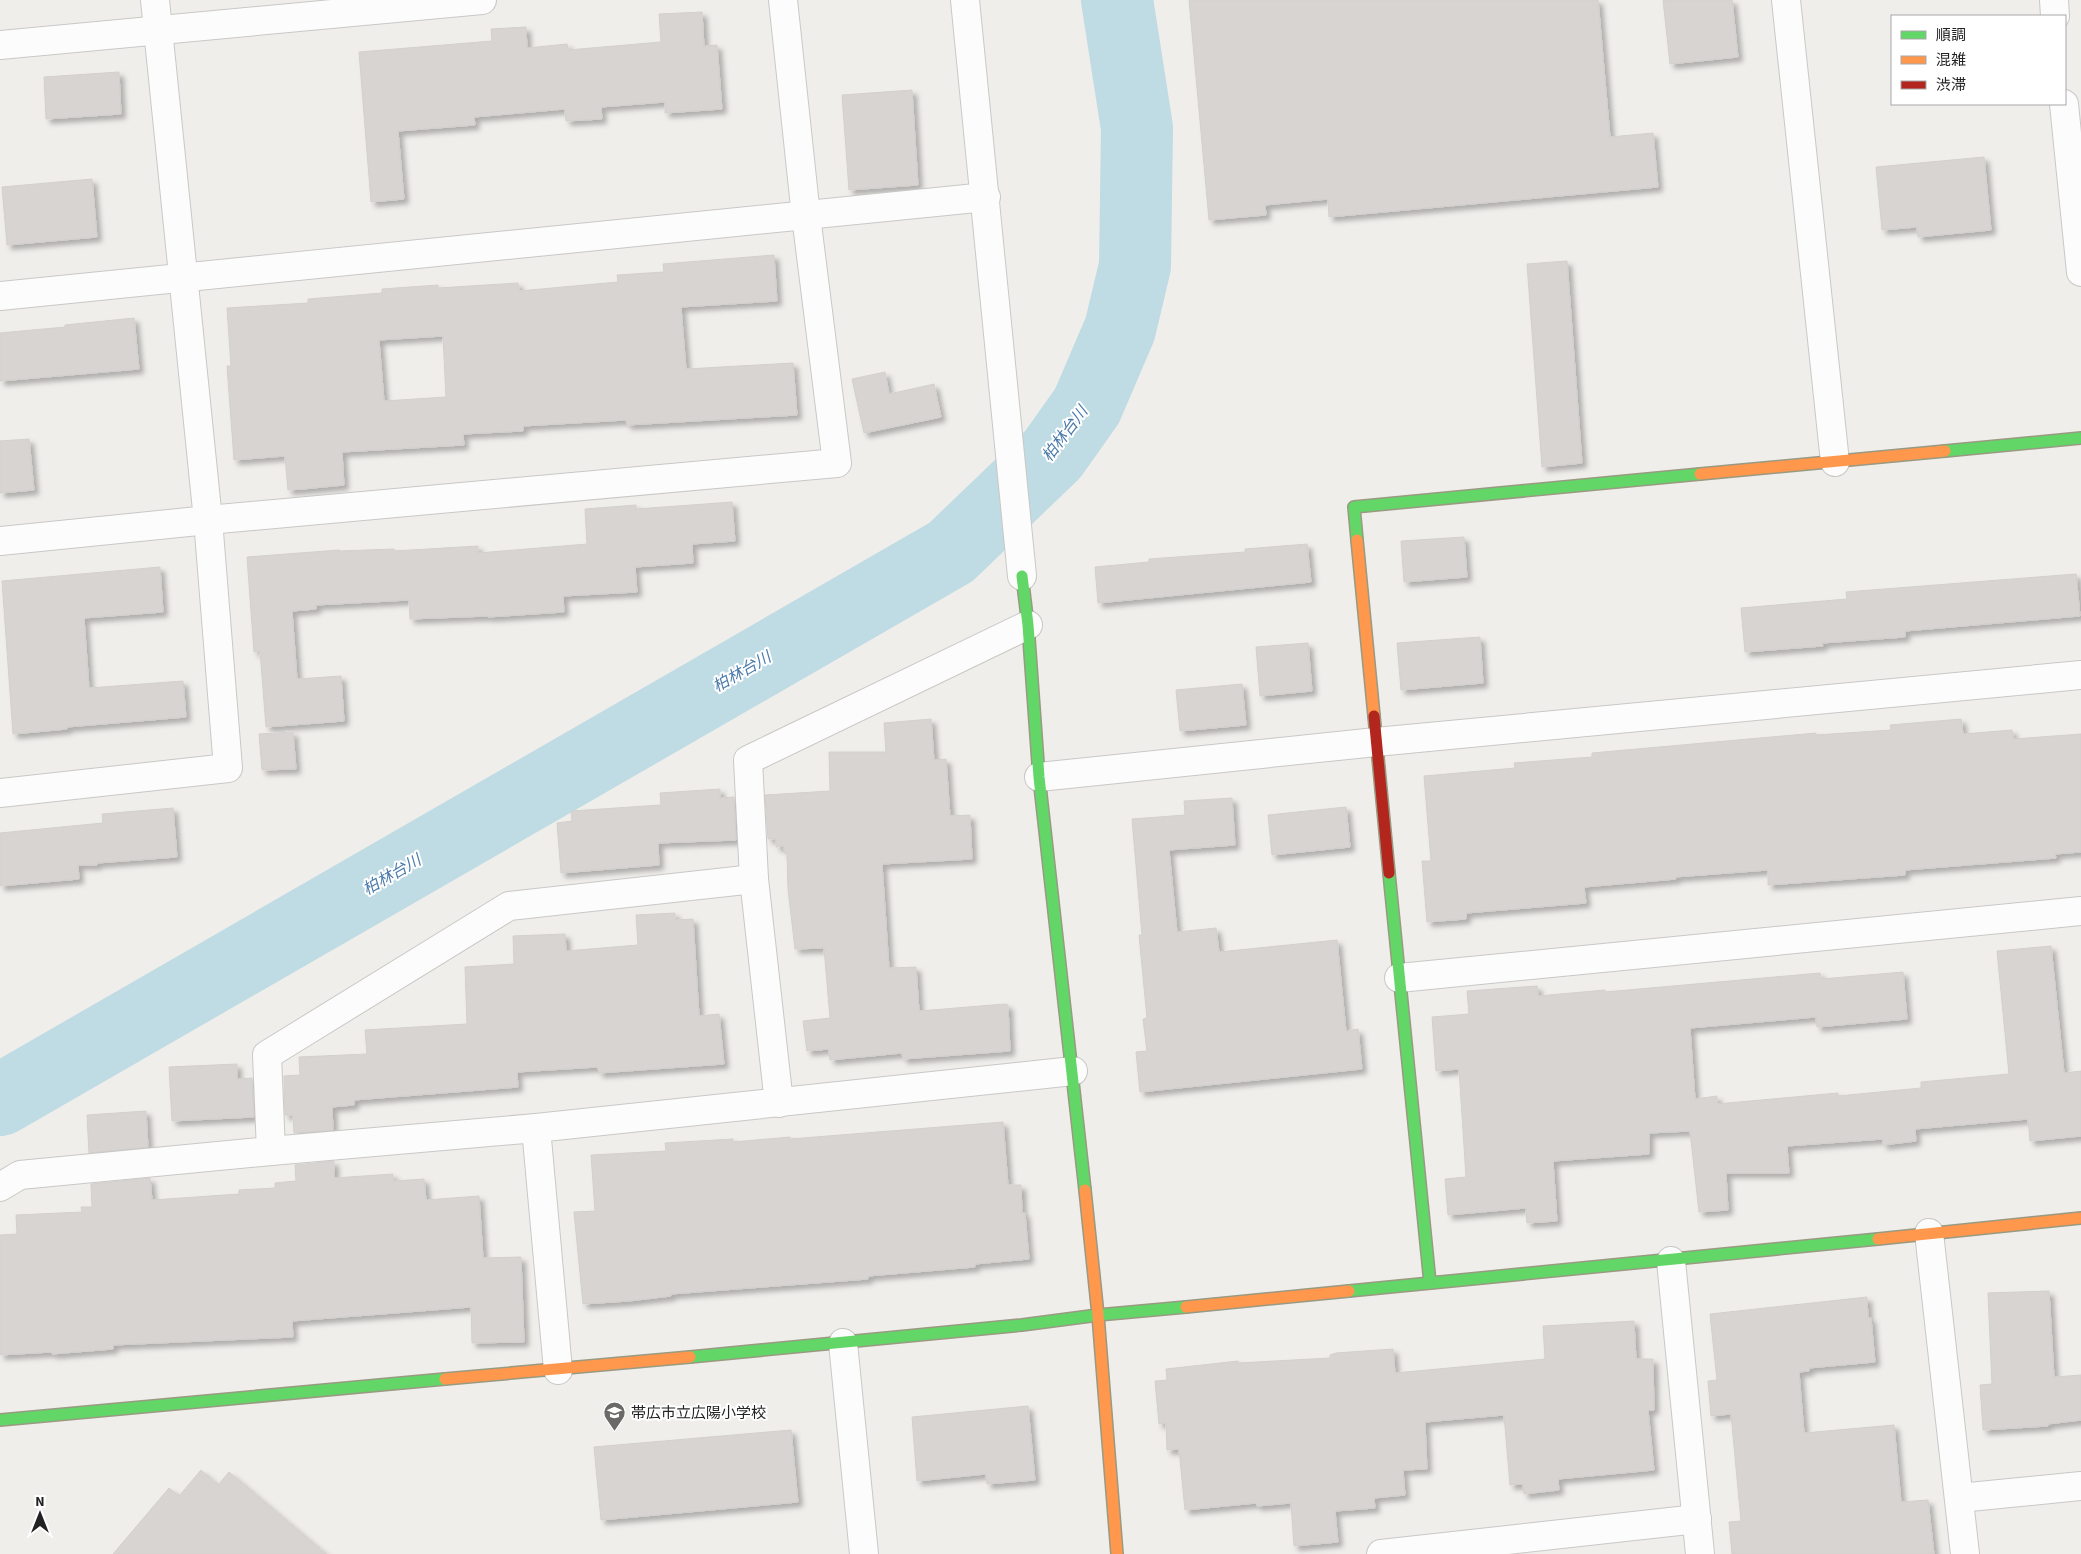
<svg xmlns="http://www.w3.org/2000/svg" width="2081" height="1554" font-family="'Source Sans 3','Noto Sans JP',sans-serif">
  <defs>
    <filter id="shadow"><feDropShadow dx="4.5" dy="4.5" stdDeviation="2.5" flood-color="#0004"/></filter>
  </defs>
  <rect width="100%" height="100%" fill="#f0eeeb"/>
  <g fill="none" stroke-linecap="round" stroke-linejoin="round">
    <path stroke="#bfdbe3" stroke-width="72" d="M0 1100 951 552 1053 454 1087 406 1120 329 1135 266 1137 128 1117 0"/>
  </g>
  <g fill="#d7d4d2" stroke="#d3d0cc" fill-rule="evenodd" filter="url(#shadow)">
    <path d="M1189 0H1598L1610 137 1653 133 1658 187 1329 217 1328 199 1265 205 1266 215 1209 220Z"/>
    <path d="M1663 0H1732L1738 57 1670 64Z"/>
    <path d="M702 12 704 46 717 45 722 109 665 113V102L601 107 602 119 566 121 565 109 474 117 475 125 398 131 404 199 371 202 359 52 492 41 491 29 526 27 527 48 567 44 568 50 661 42 659 14Z"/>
    <path d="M119 72 121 114 46 119 44 77Z"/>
    <path d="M912 90 918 185 849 190 842 95Z"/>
    <path d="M1984 157 1991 230 1918 237 1917 227 1882 230 1876 167Z"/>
    <path d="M92 179 97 237 7 245 2 187Z"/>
    <path d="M774 255 777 301 681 307 686 369 793 363 797 415 627 425 626 420 523 426V431L463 434 464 445 342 452 344 485 303 489 288 490 285 456 234 460 227 366H231L227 308 308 303V299L382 293V289L438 285V288L518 283 519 291 618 282 617 275 664 272 663 264ZM443 336 446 397 384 401 379 340Z"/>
    <path d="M1567 261 1582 463 1542 467 1527 264Z"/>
    <path d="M134 318 139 369 0 381V333L65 327V325Z"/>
    <path d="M885 372 889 394 934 384 941 417 864 433 852 379Z"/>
    <path d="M29 439 34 490 0 493V441Z"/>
    <path d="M732 502 735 541 692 544 693 563 635 567 637 592 563 596 564 612 488 617V616L410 619 409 600 316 605V609L292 611 297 679 341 676 344 721 266 727 260 651 254 652 247 557 339 550 340 551 394 549V551L478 546V553L587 544 585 509 636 505V509Z"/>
    <path d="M1464 537 1467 577 1404 582 1401 541Z"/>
    <path d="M1307 544 1311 582 1098 603 1095 567 1149 562V559L1245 552V549Z"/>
    <path d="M160 567 163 612 84 618 89 688 183 681 186 717 67 727V729L13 734 2 581Z"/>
    <path d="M2076 574 2080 616 1905 631V637L1822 643 1823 646 1745 652 1741 608 1847 599 1846 592Z"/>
    <path d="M1480 637 1483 683 1401 690 1397 643Z"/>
    <path d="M1308 643 1312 691 1260 696 1256 647Z"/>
    <path d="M1242 684 1246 725 1180 731 1176 690Z"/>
    <path d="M931 719 934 760 946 759 950 816 970 815 972 859 882 864 889 968 916 967 919 1011 1005 1004 1008 1005 1010 1051 903 1059 902 1053 830 1060 829 1049 807 1051 803 1021 830 1018 824 948 795 949 788 889 787 854H785L784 846 776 847V839H768L765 795 830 791 829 752H886L884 723Z"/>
    <path d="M1961 719 1963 734 2012 730 2013 739 2081 734V852L2055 854 2056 858 1905 870V875L1768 885V870L1675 877 1676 879 1584 887 1586 903 1466 913V919L1427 922 1422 861H1431L1424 776 1515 768 1514 763 1592 757V753L1816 733V735L1891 730 1890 725Z"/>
    <path d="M293 732 296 769 262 770 259 734Z"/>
    <path d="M720 789V798L734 797 736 840 658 843 659 865 561 873 557 823 572 821 571 811 661 805 660 793Z"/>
    <path d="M1232 798 1235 845 1169 850 1177 932 1216 928 1219 952 1337 940 1346 1031 1358 1029 1362 1069 1140 1092 1136 1052 1147 1051 1143 1019 1147 1018 1139 935H1142L1132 819 1185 815 1184 801Z"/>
    <path d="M1346 807 1350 847 1272 855 1268 815Z"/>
    <path d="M173 808 177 857 97 863V865H78L79 879 0 886V833L103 823 102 814Z"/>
    <path d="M675 913V920L693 919 699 1016 719 1014 724 1064 599 1073 598 1067 517 1072 518 1087 354 1100V1105L332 1107 333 1130 294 1133 293 1115H285L284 1076 300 1075 299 1057 367 1054 365 1030 467 1024 465 967 514 964 513 936 565 934 566 951 638 945 636 915Z"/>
    <path d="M2051 946 2064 1073 2081 1071V1136L2030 1141 2028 1119 1915 1129 1916 1141 1883 1145V1139L1787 1146 1789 1173H1726L1728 1210 1699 1212 1690 1131 1649 1133V1154L1553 1161 1557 1221 1527 1223 1526 1208 1448 1215 1445 1179 1466 1177 1459 1069 1436 1071 1432 1017 1469 1014 1467 991 1537 986 1538 996 1605 990V992L1820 973 1821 979 1903 972 1907 1019 1817 1027 1816 1017 1690 1028 1695 1099 1717 1096V1104L1838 1093V1096L1921 1088V1082L2009 1074 1997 951Z"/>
    <path d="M237 1064V1079L252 1078 254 1117 172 1121 169 1067Z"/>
    <path d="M146 1111 148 1147 89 1153 87 1115Z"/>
    <path d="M1003 1122 1008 1185H1021L1022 1213H1025L1029 1259 975 1264V1267L868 1276V1279L671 1294V1296L629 1301 583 1304 574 1212 595 1211 591 1155 666 1151 665 1143 733 1139V1142L790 1137V1139Z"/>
    <path d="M334 1161V1178L393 1174V1181L424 1179 426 1200 479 1196 483 1258 521 1257 524 1342 472 1343 471 1307 292 1321 293 1337 113 1345V1349L52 1354V1352L0 1355V1235L17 1234 16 1215 82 1212 81 1207H92L91 1184 150 1178 152 1200 239 1194V1190L275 1188V1183L296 1181 295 1165Z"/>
    <path d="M2049 1291 2054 1377 2081 1375V1420L2048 1424V1426L1983 1430 1980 1385 1992 1384 1988 1293Z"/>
    <path d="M1867 1297 1868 1318H1871L1875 1362 1809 1368V1371L1799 1372 1804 1433 1894 1425 1901 1502 1928 1500 1934 1554H1732L1729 1522 1741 1521 1731 1414 1711 1416 1708 1381 1717 1380 1710 1314Z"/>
    <path d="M1634 1321 1636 1359H1653L1654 1410H1648L1654 1470 1558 1479 1559 1490 1524 1494 1523 1484 1510 1485 1504 1415 1425 1422 1427 1469 1403 1470 1405 1495 1374 1498 1375 1508 1335 1511 1338 1542 1294 1546 1291 1503 1257 1506 1256 1503 1185 1510 1179 1449 1167 1450 1166 1423 1159 1424 1155 1381 1167 1380 1166 1369 1238 1361V1363L1330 1358V1355L1336 1353 1393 1349 1395 1373 1545 1359 1543 1326Z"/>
    <path d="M1028 1406 1035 1480 987 1484 986 1474 917 1481 912 1417Z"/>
    <path d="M791 1430 798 1502 601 1520 594 1447Z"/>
    <path d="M201 1470 218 1485 229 1472 326 1554H113L169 1488 179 1496Z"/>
  </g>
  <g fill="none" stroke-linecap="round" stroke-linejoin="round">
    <defs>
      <g id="street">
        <path d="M965 0C985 192 1002 384 1022 576"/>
        <path d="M1786 0 1835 462"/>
        <path d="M2054 0 2055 16"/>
        <path d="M0 45 482 0"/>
        <path d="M2064 104 2081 272"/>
        <path d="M0 296 986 197"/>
        <path d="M0 541 208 520 837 463 806 216 783 0"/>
        <path d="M1039 777 1376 742 2081 675"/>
        <path d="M0 793 228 768 208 520 155 0"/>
        <path d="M1399 978 2081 911"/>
        <path d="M779 1103 754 879 748 760 1028 625"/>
        <path d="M536 1128 558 1370"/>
        <path d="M271 1151 267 1055 509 906 754 879"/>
        <path d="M0 1187 20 1175 271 1151 536 1128 1073 1071"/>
        <path d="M1929 1233 1965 1554"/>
        <path d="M1671 1261 1700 1554"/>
        <path d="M843 1343 864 1554"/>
        <path d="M1959 1498 2081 1486"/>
        <path d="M1381 1554 1697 1519"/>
      </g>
      <g id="fast">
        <path d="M1945 451 2081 438"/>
        <path d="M1357 540 1354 507 1700 474"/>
        <path d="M1022 576 1028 625 1039 777 1085 1190"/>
        <path d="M1389 873 1430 1283"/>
        <path d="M1349 1291 1878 1239"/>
        <path d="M690 1357 1022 1325 1098 1315 1186 1307"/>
        <path d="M0 1420 445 1379"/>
      </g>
      <g id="slow">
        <path d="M1700 474 1945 451"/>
        <path d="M1357 540 1374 716"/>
        <path d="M1085 1190 1098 1315 1117 1554"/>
        <path d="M1878 1239 2081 1218"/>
        <path d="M1186 1307 1349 1291"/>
        <path d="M445 1379 690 1357"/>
      </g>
      <path id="jam" d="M1374 716 1389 873"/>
    </defs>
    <use href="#street" stroke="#c9c8c7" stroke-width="30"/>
    <use href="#fast" stroke="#999a82" stroke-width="14"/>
    <use href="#slow" stroke="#999a82" stroke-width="14"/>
    <use href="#jam" stroke="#999a82" stroke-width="14"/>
    <use href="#street" stroke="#fdfcfc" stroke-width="28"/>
    <use href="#fast" stroke="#63d668" stroke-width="11"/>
    <use href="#slow" stroke="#ff974d" stroke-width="11"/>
    <use href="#jam" stroke="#b3261e" stroke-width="11"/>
  </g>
  <defs>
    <symbol id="school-pin" viewBox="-11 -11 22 30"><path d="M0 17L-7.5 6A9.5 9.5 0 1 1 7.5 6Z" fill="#6a6968" stroke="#fff"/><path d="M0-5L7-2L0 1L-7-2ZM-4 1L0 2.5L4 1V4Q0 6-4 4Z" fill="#fff"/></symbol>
  </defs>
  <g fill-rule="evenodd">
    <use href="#school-pin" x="602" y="1400" width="25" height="34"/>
  </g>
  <g text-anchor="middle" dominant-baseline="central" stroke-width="4" stroke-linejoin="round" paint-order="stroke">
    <g font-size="15" fill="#222" stroke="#fff" text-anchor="start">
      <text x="631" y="1413">帯広市立広陽小学校</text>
    </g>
    <g font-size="16" font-style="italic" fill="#4a7aab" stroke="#fff">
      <text transform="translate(1065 434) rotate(-53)">柏林台川</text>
      <text transform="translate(742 672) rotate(-30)">柏林台川</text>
      <text transform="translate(392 875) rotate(-30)">柏林台川</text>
    </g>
  </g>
  <rect x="1891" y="15" width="175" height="90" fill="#ffffff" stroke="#a7a7a7"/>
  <rect x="1901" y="31" width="25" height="8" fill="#63d668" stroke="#a7a7a7"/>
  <text x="1936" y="40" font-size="15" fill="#222222">順調</text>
  <rect x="1901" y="56" width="25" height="8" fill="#ff974d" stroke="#a7a7a7"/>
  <text x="1936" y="65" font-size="15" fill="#222222">混雑</text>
  <rect x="1901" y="81" width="25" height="8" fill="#b3261e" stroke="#a7a7a7"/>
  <text x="1936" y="90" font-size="15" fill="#222222">渋滞</text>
  <g transform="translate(40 1514)" stroke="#ffffff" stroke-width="4" paint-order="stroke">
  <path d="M0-4L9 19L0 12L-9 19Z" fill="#222222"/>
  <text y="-8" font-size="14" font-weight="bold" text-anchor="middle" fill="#222222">N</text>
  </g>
</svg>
